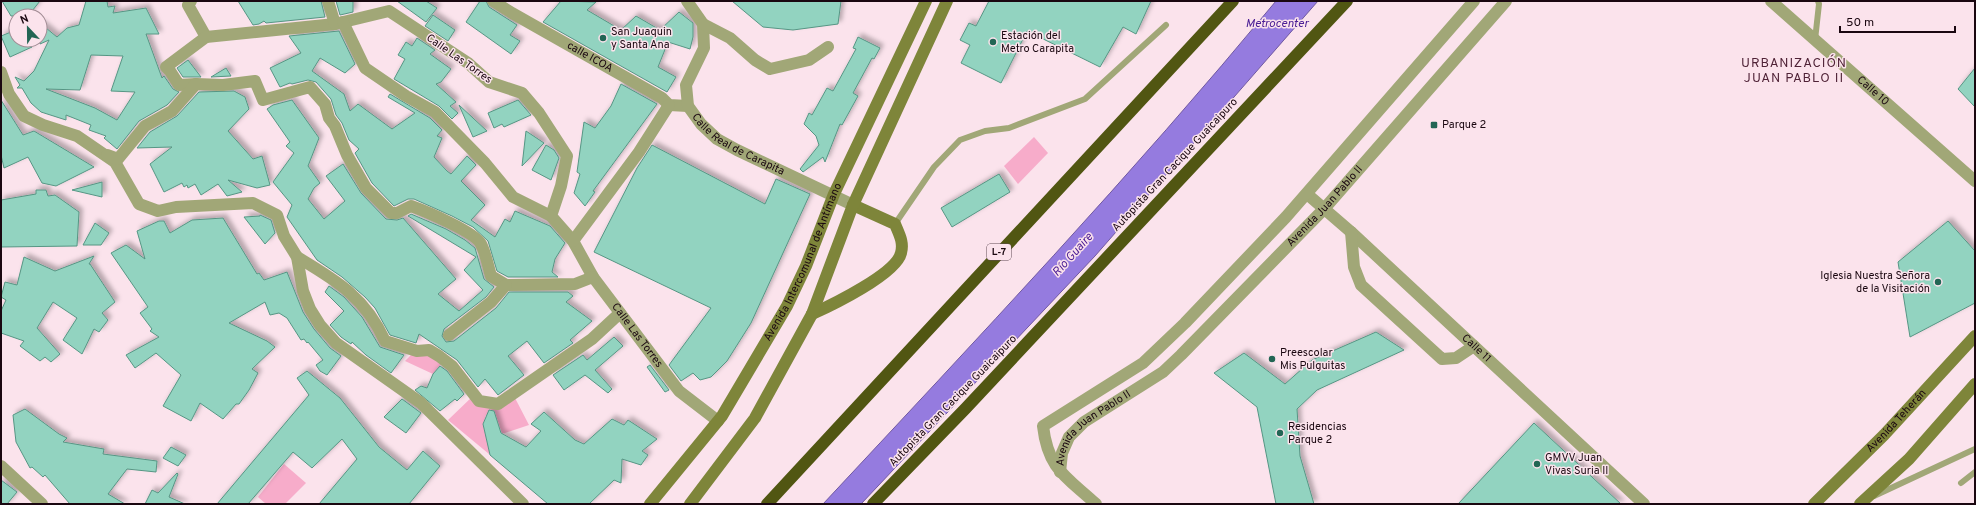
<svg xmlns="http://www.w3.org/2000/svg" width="1976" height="505" font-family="Overpass,sans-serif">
  <defs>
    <filter id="shadow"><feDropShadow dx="3.5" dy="-3.5" stdDeviation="2" flood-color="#0004"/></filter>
  </defs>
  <rect width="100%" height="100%" fill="#fbe3ec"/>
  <g fill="#f7acca" fill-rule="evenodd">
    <path d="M1034 137 1048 153 1018 184 1004 166Z"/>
    <path d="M418 348 445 360 433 374 405 361Z"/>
    <path d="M473 396 479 401 515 398 529 425 502 434 489 454 448 420ZM494 413 502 434 487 440 483 424 486 415Z"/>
    <path d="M284 464 306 483 285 504H266L258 497Z"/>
  </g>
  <path fill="#957bdf" stroke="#7058a1" d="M1276 1H1318L1095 256 861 504H823C977 339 1132 175 1276 1Z"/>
  <g fill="#92d3c0" stroke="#569684" fill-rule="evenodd" filter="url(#shadow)">
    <path d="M2 1H40L28 16H11Z"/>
    <path d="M86 1H107L108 7 115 6 113 13 146 8 159 34H146L162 78 164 76 173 89 179 92 167 105 139 121 117 149 104 138 106 136 89 130 91 125 66 115V120L41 112 31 103 22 88H17L20 85 15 77 24 81 34 71 49 40 40 44V23L57 37 67 28 79 25ZM91 55 123 56 111 91 135 92 117 120 95 108 46 89 80 90Z"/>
    <path d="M238 1H321L325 17 266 23 264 21 259 24 253 25Z"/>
    <path d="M336 1H353V12L340 15Z"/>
    <path d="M397 1H426L437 8 426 22Z"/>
    <path d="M480 1H486L489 7 517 25 510 35 520 41 511 54 466 22Z"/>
    <path d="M561 1 596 2 587 10 621 30 636 16 660 30 679 12 693 23V37L690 49 668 42 658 67 676 77 667 92 543 22Z"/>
    <path d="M732 1H841L838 24 793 30 763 27Z"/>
    <path d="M989 1H1151L1136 34 1123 27 1100 67 1027 31 1001 83 961 63 970 45 960 40 969 23 976 26Z"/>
    <path d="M433 15 455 30 448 41 425 26Z"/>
    <path d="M16 30V40L32 47 10 57 1 36Z"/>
    <path d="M339 31 355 64 345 73 320 58 312 71 344 94 350 111 358 104 392 129 415 113 388 97 390 94 430 118 442 130 437 136 442 138 434 157 447 171 451 174 467 156 476 165 461 181 485 205 471 220 495 237 505 219 510 222 515 211 550 226 565 243 555 259 552 272 558 277H508L497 271 488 241 473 227 452 216 414 199H408L394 206 372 183 355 153 359 149 349 140 342 123 336 115 331 99 316 82 308 80 292 84 290 83 280 87 270 68 301 53 289 36Z"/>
    <path d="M858 37 880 48 874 59 872 58 853 93 858 96 842 125 840 124 825 162 823 157 803 172 800 169 819 145 816 136 804 124 809 113 812 115 827 88 833 91 856 49 853 48Z"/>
    <path d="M417 38 435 50 430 54 451 69 441 82 436 84 456 102 450 106 458 113 452 119 439 106 394 79 405 59 398 55 406 42 412 46Z"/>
    <path d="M188 60 201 77H183L177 68Z"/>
    <path d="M226 68 231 76 211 77Z"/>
    <path d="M1975 68V107L1958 89Z"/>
    <path d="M621 84 657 104 593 191 595 192 585 206 574 193 580 174 577 172 584 122 595 128 611 106Z"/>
    <path d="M234 91 245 97 249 109 228 131 253 159 262 156 270 185 257 188 228 180 242 192 227 196 218 184 201 195 195 184 188 188 187 185 184 187 182 183 164 192 150 164 172 147 137 148 150 132 177 116 199 92Z"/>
    <path d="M1 100 23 135 34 131 94 167 56 186 42 183 28 157 4 168 1 155Z"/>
    <path d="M292 100 319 138 308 166 320 183 314 188 308 199 324 219 345 201 326 176 343 164 361 193 386 219 397 220 403 218 456 279 438 294 459 311 483 290 464 270 476 257 408 216 411 214 446 229 465 240 475 248 484 279 494 287 486 297 444 329 442 336 446 342 454 341 496 308 509 292H568L573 296 566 302 592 321 570 340 573 343 544 363 527 341 508 356 524 375 498 395 485 379 478 387 457 360 419 334 416 343 390 335 375 308 365 297 342 277 317 260 287 217 292 205 273 182 294 153 286 146 290 142 267 109 273 105Z"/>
    <path d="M518 100 531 115 504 127 502 124 494 128 488 113Z"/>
    <path d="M459 105 487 131 473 137Z"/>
    <path d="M526 131 544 143 522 166Z"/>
    <path d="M546 145 554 150 559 158 551 180 532 170Z"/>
    <path d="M652 145 765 204 776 179 810 194 751 323 727 361 711 377 700 380 693 373 681 381 669 365 711 308 594 252 637 168Z"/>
    <path d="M999 174 1010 192 952 227 941 208Z"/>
    <path d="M102 182V197L72 190Z"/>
    <path d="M36 190H46L48 196 55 195 79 212 77 246 1 247V200L36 194Z"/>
    <path d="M260 215 271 220 275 233 265 244 244 217 260 216Z"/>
    <path d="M223 218 257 274 259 273 264 280 287 272 303 312 314 329 330 348 341 356 327 375 320 371 316 365 323 360 308 342 307 343 304 339 301 340 287 318 279 313 270 315 265 302 229 323 267 341 275 347 252 369 258 373 249 390 239 404H236L223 419 200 403 191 421 163 406 181 375 156 353 135 368 126 355 159 337 150 331 152 329 140 313 148 307 111 253 126 245 145 259 137 231 159 221H164L170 233 192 220Z"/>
    <path d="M1948 221 1975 251V303L1910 337 1898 262Z"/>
    <path d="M95 223 109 233 101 245H83Z"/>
    <path d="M94 256 89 264H90L115 302 102 313 108 320 99 332 94 329 82 354 63 340 77 318 53 302 37 328 60 354 51 362 45 357 40 361 20 346 24 341 1 333V311L6 300 1 297 5 282 17 285 24 257 55 271Z"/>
    <path d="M329 286 344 297 362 317 380 347 404 355 391 373 366 355 352 342 351 344 341 337 330 325 344 311 325 292Z"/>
    <path d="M1376 332 1404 350 1317 390 1297 409 1300 456 1314 504H1276L1257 407 1214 373 1244 353 1285 384 1312 360Z"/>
    <path d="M614 337 623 346 595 370 612 389 608 393 585 375 564 390 553 375 583 355 587 360Z"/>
    <path d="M650 365 669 390 665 392 647 367Z"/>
    <path d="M440 366 447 371 464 394 457 401 455 399 440 411 415 390 421 386 427 388 433 374Z"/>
    <path d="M307 371 340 398 379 447 407 470 423 451 440 466 409 504H319L357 459 342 439 312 468 293 452 248 504H217L309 395 297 378Z"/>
    <path d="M402 399 421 413 406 433 384 417Z"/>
    <path d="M25 409 59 434 67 438 63 442 104 449 103 454 157 461 156 472 127 469 108 494 125 504H70L45 475 43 477 32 467 30 468 16 442 13 415Z"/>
    <path d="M489 410 494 411 501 433 526 447 541 431 531 424 544 412 575 440 584 444 612 419 624 425 628 420 657 439 642 451 648 455 641 465 622 459 621 483 614 480 589 504H548L490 455 483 424Z"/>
    <path d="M1534 423 1621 504H1458Z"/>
    <path d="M171 447 186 455 178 466 163 458Z"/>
    <path d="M177 473 178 474 169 497 185 504H145L152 490 158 493Z"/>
    <path d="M1 480 17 492 7 504H1Z"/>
  </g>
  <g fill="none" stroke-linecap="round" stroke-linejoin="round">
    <g stroke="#a1a777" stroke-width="6">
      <path d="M1815 40 1819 4 1818 1"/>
      <path d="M895 224 934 167 960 140 985 131 1009 128 1085 99 1166 25"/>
      <path d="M1961 483 1975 472"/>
      <path d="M1874 496 1975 449"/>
    </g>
    <g stroke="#a1a777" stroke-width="12">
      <path id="s1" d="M191 1 188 5 206 37 335 24 389 11 468 63 489 82 522 93 539 113 567 156 561 186 551 216 573 241 593 277 679 391 718 421"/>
      <path d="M328 1 335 24"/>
      <path id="s2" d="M493 1 512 13 662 98 669 105 688 106"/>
      <path id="s3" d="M687 1 703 24 704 48 686 85 688 106 701 124 717 139 737 150 853 205"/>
      <path id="s4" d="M1771 1 1975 181"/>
      <path d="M343 22 365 68 406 96 435 112 485 163 513 197 551 216"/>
      <path d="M703 24 730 38 755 60 770 69 809 60 828 47"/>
      <path d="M1 72 9 94 24 116 43 125 77 136 115 162 139 204 158 211 176 207 253 203 277 215 284 236 297 257 303 291 310 309 320 325 336 343 421 403 523 504"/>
      <path d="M196 84 179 85 170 71 166 67 206 37"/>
      <path d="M107 155 118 159 145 126 172 111 196 84 223 85 255 81 263 100 310 87 325 104 329 118 335 126 347 155 366 188 391 213H397L411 206C425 211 475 232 481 244 486 254 488 266 491 276L506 285 575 284 593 277"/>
      <path id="s5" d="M1307 194 1351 232 1644 504"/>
      <path d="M1351 232 1354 267 1361 285 1442 359 1456 358 1474 346"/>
      <path d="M573 241 639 152 669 105"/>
      <path d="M297 257C337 281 365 297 385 341L417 351 429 350 439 356 452 366 479 401 498 404 592 339 620 313"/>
      <path d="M449 335 491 302 506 285"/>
      <path d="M1 466 42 504"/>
      <path id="s6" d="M1060 472 1062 453 1069 437 1084 422 1163 372 1181 355 1324 209 1506 1"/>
      <path d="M1096 504C1067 477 1048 470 1043 426L1143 363 1185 323 1286 217 1474 1"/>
    </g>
    <g stroke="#7e853a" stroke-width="12">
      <path d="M812 314C832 305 896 274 901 253 904 242 899 234 895 224L853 205"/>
      <path id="s7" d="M650 504 722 416 787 306 806 266 834 194 926 1"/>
      <path d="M690 504 755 418 812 314 853 205 947 1"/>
      <path id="s8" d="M1814 504 1884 435 1975 336"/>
      <path d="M1860 504 1909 459 1975 384"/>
    </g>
    <g stroke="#515612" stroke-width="12">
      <path d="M767 504 1233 1"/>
      <path d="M873 504 966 408 1347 1"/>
    </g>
  </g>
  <g fill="#226554" stroke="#fbe3ec" stroke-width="1.5">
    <circle cx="603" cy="38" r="4"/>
    <circle cx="993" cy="42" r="4"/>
    <rect x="1430" y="121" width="8" height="8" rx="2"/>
    <circle cx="1938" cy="282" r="4"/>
    <circle cx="1272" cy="359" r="4"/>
    <circle cx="1280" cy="433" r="4"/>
    <circle cx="1537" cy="464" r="4"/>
  </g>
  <g text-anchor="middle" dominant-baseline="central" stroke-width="3" stroke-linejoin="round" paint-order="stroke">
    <rect fill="#fbe3ec" stroke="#5e4952" stroke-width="1" x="987" y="244" width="24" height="16" rx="3"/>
    <g font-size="10" font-weight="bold" fill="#1a0710">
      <text x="999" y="252">L-7</text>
    </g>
    <g font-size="11" fill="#1a0710" stroke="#fbe3ec" text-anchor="start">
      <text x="611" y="32">San Juaquin<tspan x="611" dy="13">y Santa Ana</tspan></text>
      <text x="1001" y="36">Estación del<tspan x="1001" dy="13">Metro Carapita</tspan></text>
      <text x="1442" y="125">Parque 2</text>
      <text x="1930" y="276" text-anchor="end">Iglesia Nuestra Señora<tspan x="1930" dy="13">de la Visitación</tspan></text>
      <text x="1280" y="353">Preescolar<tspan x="1280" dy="13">Mis Pulguitas</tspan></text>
      <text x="1288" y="427">Residencias<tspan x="1288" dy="13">Parque 2</tspan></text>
      <text x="1545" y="458">GMVV Juan<tspan x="1545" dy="13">Vivas Suria II</tspan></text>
    </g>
    <g font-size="11" fill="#1a0710" stroke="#fbe3ec">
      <text stroke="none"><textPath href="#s2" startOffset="112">calle ICOA</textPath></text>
      <text transform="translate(459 59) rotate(35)">Calle Las Torres</text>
      <text stroke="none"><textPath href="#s4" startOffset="136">Calle 10</textPath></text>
      <text stroke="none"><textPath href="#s3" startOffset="179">Calle Real de Carapita</textPath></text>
      <text transform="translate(1175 165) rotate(-47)">Autopista Gran Cacique Guaicaipuro</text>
      <text stroke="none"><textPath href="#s6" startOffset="383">Avenida Juan Pablo II</textPath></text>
      <text stroke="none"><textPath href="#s7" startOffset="288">Avenida Intercomunal de Antímano</textPath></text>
      <text stroke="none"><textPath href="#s1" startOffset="672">Calle Las Torres</textPath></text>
      <text stroke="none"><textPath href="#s5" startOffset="229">Calle 11</textPath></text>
      <text transform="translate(953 401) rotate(-46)">Autopista Gran Cacique Guaicaipuro</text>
      <text stroke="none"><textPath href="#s8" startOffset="117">Avenida Teherán</textPath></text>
      <text stroke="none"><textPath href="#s6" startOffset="59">Avenida Juan Pablo II</textPath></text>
    </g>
    <g font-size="12" font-style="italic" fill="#4d2096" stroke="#fbe3ec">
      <text x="1277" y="24">Metrocenter</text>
      <text transform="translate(1073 255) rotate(-48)">Río Guaire</text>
    </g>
    <g font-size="13" letter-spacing="1" fill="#4f2236" stroke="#fbe3ec">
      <text x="1794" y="64">URBANIZACIÓN<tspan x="1794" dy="15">JUAN PABLO II</tspan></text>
    </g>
  </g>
  <rect width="1976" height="505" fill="none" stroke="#1a0710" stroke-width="4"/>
  <g transform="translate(28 28) rotate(338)"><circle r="19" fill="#fbe3ec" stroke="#a18b94"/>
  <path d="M0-3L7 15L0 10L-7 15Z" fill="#226554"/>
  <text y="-6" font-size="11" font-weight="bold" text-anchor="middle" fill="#1a0710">N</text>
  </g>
  <path d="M1840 26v6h115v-6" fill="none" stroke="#1a0710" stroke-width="2"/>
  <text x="1846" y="26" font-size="12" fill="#1a0710" stroke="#fbe3ec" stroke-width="3" paint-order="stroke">50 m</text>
</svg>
